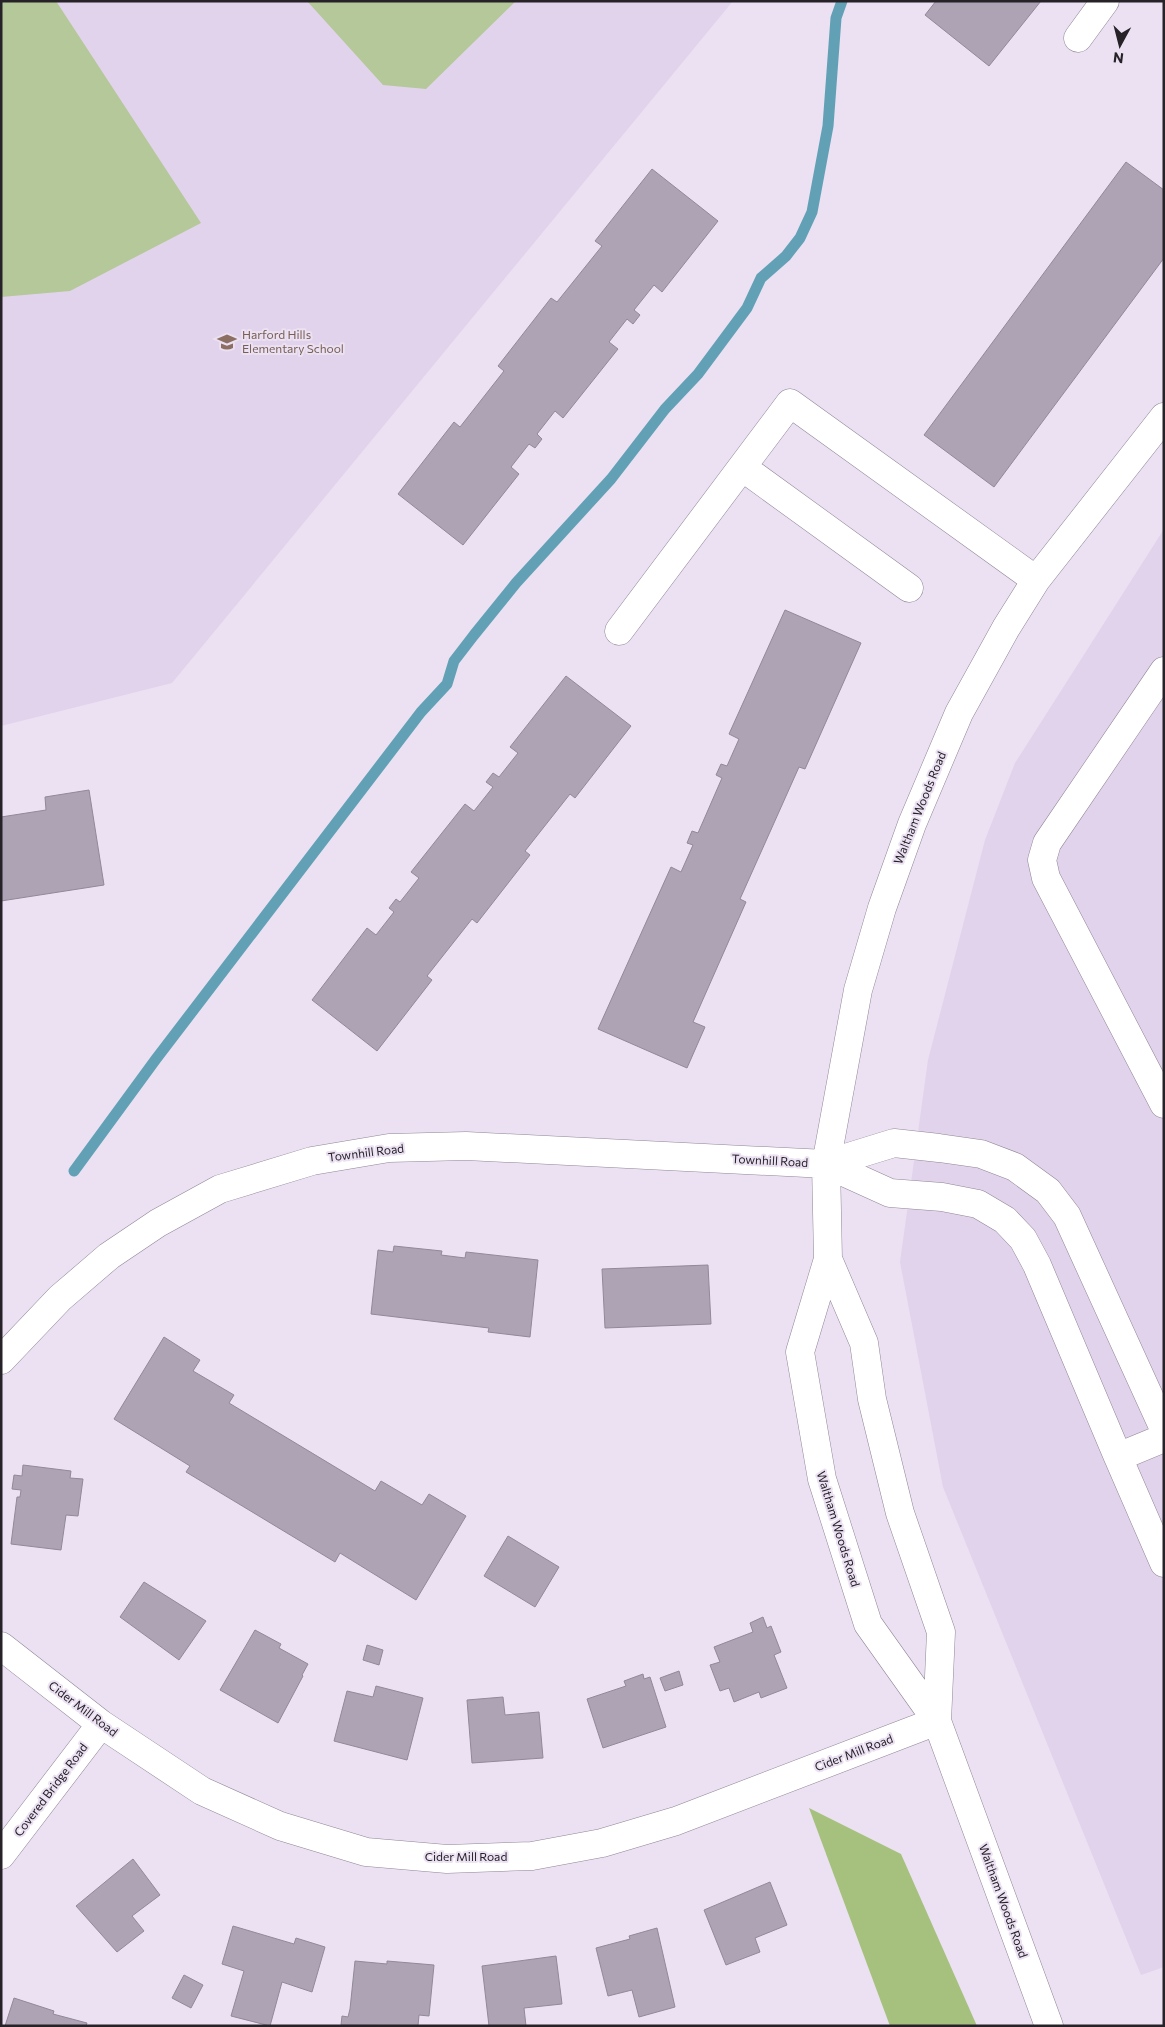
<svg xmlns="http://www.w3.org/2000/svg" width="1165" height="2027" font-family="Commissioner,sans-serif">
<rect width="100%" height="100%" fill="#ebe1f2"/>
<!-- built -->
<path fill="#e1d3eb" d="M1,1h732l-561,682 -171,43z
M1164,529v1438l-23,8 -198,-488 -43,-225 28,-202 57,-220 30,-77z"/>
<!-- green -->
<path fill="#b4c899" d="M1,1h55l145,222 -131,68 -69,6z
M307,1h209l-90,88 -43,-4z"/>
<!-- forest -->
<path fill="#a5c17d" d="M809,1808l92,46 76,172h-87z"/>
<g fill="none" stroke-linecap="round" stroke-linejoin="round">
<!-- stream -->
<path stroke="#62a1b5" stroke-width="11" d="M74,1171l82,-112 265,-347 26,-28 7,-23 20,-26 42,-52 95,-104 54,-70 33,-35 49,-66 14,-30 25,-22 14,-18 12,-26 16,-86 8,-108 6,-17"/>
</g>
<!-- building -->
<path fill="#ada3b4" stroke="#918898" d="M936,1h105l-52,65 -64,-51z
M1126,162l38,28v68l-170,229 -70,-52z
M652,169l66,52 -56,71 -8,-7 -20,25 6,5 -7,9 -6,-5 -18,23 9,7 -55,69 -8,-7 -18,23 5,5 -7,9 -6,-4 -18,23 8,7 -56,71 -65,-51 56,-72 6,5 44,-56 -6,-5 53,-68 6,4 45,-56 -7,-5z
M785,610l76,33 -56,126 -6,-2 -59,132 6,3 -53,120 12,5 -18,41 -89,-39 73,-162 10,5 12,-27 -6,-2 5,-12 6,2 24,-55 -6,-3 5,-11 6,2 12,-27 -10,-5z
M566,676l65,50 -56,72 -5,-4 -45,57 5,4 -53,68 -5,-4 -45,57 5,4 -55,71 -65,-51 55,-72 9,7 18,-23 -5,-4 7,-9 4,3 19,-24 -8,-6 54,-68 9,7 19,-24 -7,-5 7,-9 6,4 19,-24 -8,-6z
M89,790l15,95 -103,16v-84l45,-7 -1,-13z
M394,1246l48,5 -1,4 24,3 1,-6 72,8 -8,77 -42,-5 1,-4 -118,-14 7,-64 15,2z
M708,1265l3,59 -106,4 -3,-59z
M164,1337l36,23 -7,11 41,24 -5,8 146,88 6,-10 41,24 7,-11 37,22 -50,84 -76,-47 -5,9 -149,-90 4,-6 -76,-47z
M23,1465l48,6 -1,7 13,1 -5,37 -12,-1 -5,35 -50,-6 6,-47h3l1,-7 -9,-1 2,-14 8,1z
M508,1536l51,31 -24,40 -51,-31z
M144,1582l62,39 -27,39 -59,-43z
M763,1617l4,11 4,-2 10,26 -7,3 13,33 -26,10 -2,-6 -25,10 -5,-14 -9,3 -10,-26 10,-3 -6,-15 39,-15 -3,-9z
M255,1630l26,14 -2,4 29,16 -6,11 1,1 -25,47 -58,-33z
M367,1645l16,5 -4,15 -16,-5z
M679,1671l4,14 -18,6 -5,-13z
M643,1674l1,5 6,-2 16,50 -63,21 -16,-49 39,-13 -2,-5z
M376,1686l47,12 -16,62 -73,-19 13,-50 26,6z
M503,1697l2,18 34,-3 4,46 -71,5 -5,-63z
M133,1859l27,36 -28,21 12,15 -27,21 -41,-46z
M770,1882l17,43 -32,13 5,14 -34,13 -22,-55z
M233,1926l61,18 2,-6 29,9 -13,45 -30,-10 -12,44 -39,-10 13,-45 -22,-7z
M657,1928l18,79 -36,10 -7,-27 -24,6 -12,-48 34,-9 -1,-3z
M556,1956l6,48 -38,4 2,18h-37l-7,-60z
M355,1961l32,3v-3l47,4 -5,51 -10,-1 -1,11 -77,-1 1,-9 6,1 2,-8z
M184,1975l19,10 -12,23 -19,-10z
M14,1998l40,13 -1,3 34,9 -1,3h-81z"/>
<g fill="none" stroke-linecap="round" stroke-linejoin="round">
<!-- minor casing -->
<g stroke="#908696" stroke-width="29">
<path id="minor" d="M1078,38l27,-37
M742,467l167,121
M619,631l171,-228 246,177
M1164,671l-117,172 -5,17 4,18 118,226
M826,1164l64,29 52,4 36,7 27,16 18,19 14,26 81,192
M828,1259l36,84 8,56 28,114 41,119 -4,89
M1,1360l59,-62 49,-42 49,-33 62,-34 92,-28 77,-13 77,-2 360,18 68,-21 45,5 42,6 34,13 33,24 19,25 97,213
M1164,1438l-46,19 46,106
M1,1646l100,78 101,67 78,35 86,26 81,7 85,-3 70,-13 74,-22 261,-100
M1,1855l100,-131
M1049,2026l-112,-305 -69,-97 -46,-145 -22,-127 28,-93 -2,-95 32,-174 24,-82 30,-84 47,-111 47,-85 30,-48 128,-163"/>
</g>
<!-- minor -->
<use href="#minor" stroke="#fff" stroke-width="28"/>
</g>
<!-- icons -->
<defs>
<g id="school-bare" transform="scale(1.5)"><path d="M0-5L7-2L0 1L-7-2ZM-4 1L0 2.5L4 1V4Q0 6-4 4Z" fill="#8d6e63" stroke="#ebe1f2" stroke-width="2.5" paint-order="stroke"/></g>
</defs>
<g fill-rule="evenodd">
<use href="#school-bare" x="227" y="342"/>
</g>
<g text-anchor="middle" stroke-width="4" stroke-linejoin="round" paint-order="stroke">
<!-- education labels -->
<g font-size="12" fill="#785e54" stroke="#ebe1f2" text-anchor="start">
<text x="242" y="339">Harford Hills<tspan x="242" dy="14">Elementary School</tspan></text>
</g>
<!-- street labels -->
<g font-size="12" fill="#262228" stroke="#ebe1f2">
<text transform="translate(920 808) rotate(-68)" y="4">Waltham Woods Road</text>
<text transform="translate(366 1153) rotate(-7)" y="4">Townhill Road</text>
<text transform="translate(770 1161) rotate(3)" y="4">Townhill Road</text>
<text transform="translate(838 1529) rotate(73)" y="4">Waltham Woods Road</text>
<text transform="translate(83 1709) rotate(37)" y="4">Cider Mill Road</text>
<text transform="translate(854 1753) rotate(-21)" y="4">Cider Mill Road</text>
<text transform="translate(51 1790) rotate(-53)" y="4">Covered Bridge Road</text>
<text x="466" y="1861">Cider Mill Road</text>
<text transform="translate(1003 1901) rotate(70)" y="4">Waltham Woods Road</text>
</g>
</g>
<!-- border -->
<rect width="1165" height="2027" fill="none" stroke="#262228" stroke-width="5"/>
<!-- north arrow -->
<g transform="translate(1120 45) rotate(187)" stroke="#ebe1f2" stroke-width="4" paint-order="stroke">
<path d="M0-4L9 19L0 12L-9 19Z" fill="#262228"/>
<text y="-8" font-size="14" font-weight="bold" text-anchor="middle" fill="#262228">N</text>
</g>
</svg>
